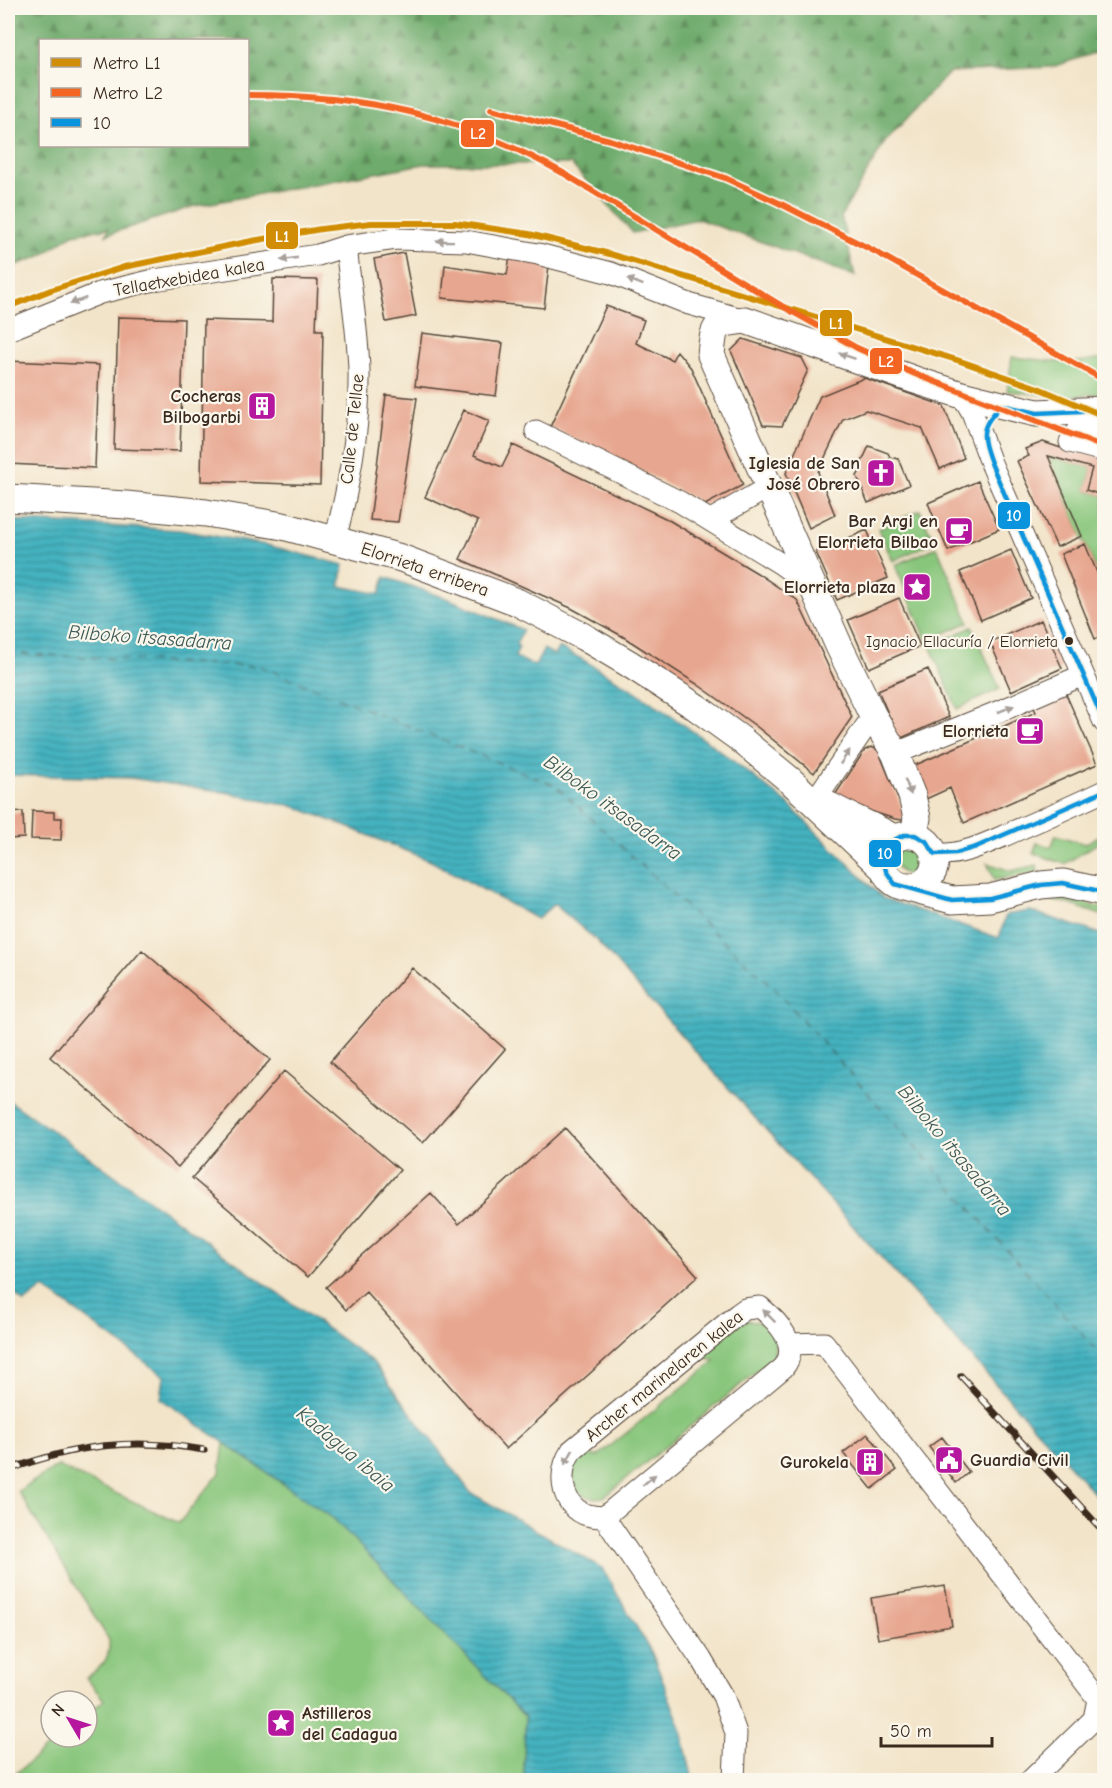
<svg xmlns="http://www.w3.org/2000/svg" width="1112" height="1788" font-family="'Comic Neue',sans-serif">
<defs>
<pattern id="forest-firs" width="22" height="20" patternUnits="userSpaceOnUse" patternTransform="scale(1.5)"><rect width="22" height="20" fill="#6eab6c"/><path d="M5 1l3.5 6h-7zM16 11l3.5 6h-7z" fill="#5c8b58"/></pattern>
<pattern id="water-rules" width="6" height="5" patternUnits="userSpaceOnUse" patternTransform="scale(1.5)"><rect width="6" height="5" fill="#44b2c0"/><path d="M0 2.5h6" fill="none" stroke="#3a919b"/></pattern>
</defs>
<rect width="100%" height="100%" fill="#fbf7ec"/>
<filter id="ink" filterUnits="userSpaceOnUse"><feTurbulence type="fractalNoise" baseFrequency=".0167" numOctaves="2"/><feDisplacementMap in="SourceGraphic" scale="12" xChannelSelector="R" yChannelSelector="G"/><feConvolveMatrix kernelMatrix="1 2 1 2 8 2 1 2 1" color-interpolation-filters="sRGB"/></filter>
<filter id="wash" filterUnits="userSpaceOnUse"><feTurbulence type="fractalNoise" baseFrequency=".008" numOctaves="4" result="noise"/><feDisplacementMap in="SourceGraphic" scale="24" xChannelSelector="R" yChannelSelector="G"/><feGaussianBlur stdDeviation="1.35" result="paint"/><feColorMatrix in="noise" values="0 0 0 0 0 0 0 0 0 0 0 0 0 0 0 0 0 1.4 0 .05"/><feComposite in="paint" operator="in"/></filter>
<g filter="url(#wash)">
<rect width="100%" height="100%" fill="#f2e4c9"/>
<!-- green -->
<path fill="#88c67c" stroke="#62784d" stroke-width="1.5" d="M1012,357l57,6 35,-5v35l-39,4 -58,-6z
M1048,456l44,12 -6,22 18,6v93z
M920,510l14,32 -41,19 -15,-32z
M937,547l32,75 -42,19 -32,-76z
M972,627l28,62 -43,20 -27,-63z
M1104,833v6l-39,25 -32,-11 4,-10 14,4 5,-12 29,9z
M895 860a14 14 0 1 1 28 0a14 14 0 1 1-28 0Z
M987,863l24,8 26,-6 1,7 -43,8z
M1060,898l24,5 20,6v7l-38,-13 -26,-4z
M749,1320c23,2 30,17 24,38l-169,139c-32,6 -39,-19 -26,-43l20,2 118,-96 -19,-4 45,-35z
M224,1443l110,76 191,198 -1,63h-516l51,-43h28v-23l17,-14 -18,-22c16,-12 24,-16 23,-38l-91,-149 40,-25 121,57 41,-50z"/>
<!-- forest -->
<path fill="url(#forest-firs)" stroke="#546a45" stroke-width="1.5" fill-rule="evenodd" d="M8,8h1096v42l-52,17 -102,5 -65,70 -44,74 14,60 -157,-57 -65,14 -62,-69h-147l-229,42 -89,29 3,-7 -36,6 -32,22 -33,12zM40,40h208v106h-208z"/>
<!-- water -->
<path fill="url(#water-rules)" stroke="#406e6f" stroke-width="1.5" d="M8,520l171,10 88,15 77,20 -4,21 40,8 5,-17 64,22 74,31 -7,14 3,3 -4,10 20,9 9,-17 10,6 5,-8 26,14 50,30 79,55 73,57 96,95 116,40 7,-23 24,-4 74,24v569l-356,-394 -152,-170 -42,-36 -17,15 -106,-58 -88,-36 -53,-20 -17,-2 -43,-10 -99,-15 -123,-3z
M8,1100l62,43 303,219 98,131 131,75 50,85 28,72 13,55h-169l1,-63 -191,-198 -173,-120 3,-23 -120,-88 -20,15 -16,-16z"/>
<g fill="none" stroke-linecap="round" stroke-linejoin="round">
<!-- ferry -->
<path stroke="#3e5a57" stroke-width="1.5" stroke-dasharray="8 6" stroke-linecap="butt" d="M8,653l254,14 294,119 220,204 328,369"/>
</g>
<g id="blocks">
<!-- building -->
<path fill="#e7a68f" d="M404,253l12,63 -30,6 -12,-63z
M510,256l39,9 -5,43 -102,-10 3,-33 62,10z
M273,279l45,1 -2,50h7l-3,155 -119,-4 3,-161 68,2z
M606,306l38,14 -8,23 36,17 5,-9 14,17 52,117 -38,20 -48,-26 -107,-52z
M118,317l66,2 -4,132 -66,-2z
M422,333l81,10 -7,53 -81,-10z
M743,339l59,19 6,12 -26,56 -19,-1 -32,-74z
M8,361l91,4 -4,103 -87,-4z
M864,378l80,28 20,52 -24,11 -18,-41 -56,-18 -23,9 -25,53 17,43 -26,13 -23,-55 34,-77z
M386,395l31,3 -19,124 -28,-2z
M464,410l25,11 -15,34 28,12 11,-22 154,74 90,54 40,27 55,117 -38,56 -58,-47 -59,-42 -75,-48 -51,-28 -111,-49 18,-38 -53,-24z
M1043,442l33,11 28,4v39l-18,-6 6,-22 -44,-12 34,80 -25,11 -40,-86 12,-5 -4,-7z
M869,446l19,7 2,4 8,2 11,26 -41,18 -11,-27 4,-6 -1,-4z
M978,481l21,48 -51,22 -20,-48z
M867,530l21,48 -51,22 -21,-48z
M1085,544l19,45v46l-9,4 -34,-85z
M1011,550l20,48 -50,22 -21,-48z
M899,598l21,48 -51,22 -21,-48z
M1041,620l21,48 -51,23 -21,-49z
M928,669l21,48 -50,22 -21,-49z
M1065,692l32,72 -133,59 -14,-35 -24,11 -15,-32 125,-55 -3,-6z
M871,747l7,3 27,65 -2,5 -8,-1 -53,-17 -7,-7 30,-45z
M32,811l22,1v6h8l-1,22 -30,-1z
M23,812l1,26 -16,1v-26z
M142,950l128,110 -92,107 -128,-110z
M412,968l93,81 -82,94 -93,-81z
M284,1071l116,99 -92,107 -116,-99z
M565,1128l133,148 -192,173 -140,-157 -20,18 -20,-23 105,-94 28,31z
M868,1434l29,36 -25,19 -29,-36z
M942,1437l27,35 -13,11 -27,-36z
M945,1586l7,40 -74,13 -7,-41z"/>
</g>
</g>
<g filter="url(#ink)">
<use href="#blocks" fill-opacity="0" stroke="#564638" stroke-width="1.5"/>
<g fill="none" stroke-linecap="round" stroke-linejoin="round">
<!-- minor casing -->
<g stroke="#564638" stroke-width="23">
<path id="minor" d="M8,330l92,-37 54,-13 164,-25 28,-9 50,-7 70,2 72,13 73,19 78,31 56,16
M962,395l10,17 19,51 113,259
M1104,428l-26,3 -8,11 34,9
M536,431l144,71 101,62 33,24
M711,520l58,-33
M335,540c14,-54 25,-113 24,-169 -1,-42 -9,-84 -13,-125
M892,748l12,2 108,-44 71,-31
M816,799l57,-83
M935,854c29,2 54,-12 80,-23 30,-13 60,-26 89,-40
M790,1344l34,-1 274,356 -4,20 -63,61
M604,1517l179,-149c19,-22 -6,-47 -23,-61l-15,2 -7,5 -166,136c-14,20 -13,52 12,64 6,2 13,3 20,3l97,142 22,37 13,37 -2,47"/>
</g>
<!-- major casing -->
<g stroke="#564638" stroke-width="29">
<path id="major" d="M8,498l118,7 80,8 77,13 118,32 116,44 67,35 44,26 68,44 43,31 52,43 93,88
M830,806c21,12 44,20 65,33
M883 861a26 26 0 1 1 52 0a26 26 0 1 1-52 0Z
M914,835l3,-17 -5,-22 -17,-43 -22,-37 -34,-70 -128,-291c3,-32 4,-31 34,-35l170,60 47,15 40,10 35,8 67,-3
M904,887l48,13 38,-2 51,-13 22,-2 41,9"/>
</g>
<!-- minor -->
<use href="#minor" stroke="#fff" stroke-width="21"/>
<!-- major -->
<use href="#major" stroke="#fff" stroke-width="27"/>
<!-- rail casing -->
<g stroke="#3b2a1e" stroke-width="7">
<path id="rail" d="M961,1376l143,156
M8,1470c68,-25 125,-33 196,-20"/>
</g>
<!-- rail -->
<use href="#rail" stroke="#fbf7ec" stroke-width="4.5" stroke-dasharray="14" stroke-linecap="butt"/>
<!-- bus-1 casing -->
<g stroke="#fbf7ec" stroke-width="9">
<path id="bus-1" d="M1104,410l-67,3 -35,-8c-23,22 -21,30 -11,58l113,259
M1104,791l-128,56 -20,6 -21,1 -9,-13 -11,-6h-11l-10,5 -7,8 -4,11 3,12 9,13 57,16 38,-2 51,-13 22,-2 41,9"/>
</g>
<!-- bus-1 -->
<use href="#bus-1" stroke="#0994dd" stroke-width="4.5"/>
<!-- metro-1 casing -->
<g stroke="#fbf7ec" stroke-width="10">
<path id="metro-1" d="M8,307l43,-17 73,-23 128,-26 69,-12 50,-6h84l74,11 81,20 350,107 78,27 66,28"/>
</g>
<!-- metro-2 casing -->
<g stroke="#fbf7ec" stroke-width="10">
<path id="metro-2" d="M248,95c120,0 210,20 315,78l219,133 75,42 58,26 189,73
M491,109l119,31 115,38 54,25 95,48 230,129"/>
</g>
<!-- metro-1 -->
<use href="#metro-1" stroke="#d18d06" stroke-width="6"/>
<!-- metro-2 -->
<use href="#metro-2" stroke="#f26522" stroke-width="6"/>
</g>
<!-- one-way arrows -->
<defs><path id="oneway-solid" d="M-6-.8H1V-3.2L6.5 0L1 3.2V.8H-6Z" transform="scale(1.5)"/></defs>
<g fill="#a79f9a">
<use href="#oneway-solid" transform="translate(445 241) rotate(-179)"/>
<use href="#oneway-solid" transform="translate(289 259) rotate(172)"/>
<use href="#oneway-solid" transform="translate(635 282) rotate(-159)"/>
<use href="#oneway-solid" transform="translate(78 301) rotate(159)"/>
<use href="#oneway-solid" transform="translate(847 356) rotate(-161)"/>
<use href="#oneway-solid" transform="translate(1006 709) rotate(-22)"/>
<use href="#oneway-solid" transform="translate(845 757) rotate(-56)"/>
<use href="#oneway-solid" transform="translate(908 787) rotate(69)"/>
<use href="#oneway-solid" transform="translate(769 1316) rotate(-135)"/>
<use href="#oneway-solid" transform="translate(569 1457) rotate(120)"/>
<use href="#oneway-solid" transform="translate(649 1480) rotate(-40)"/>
</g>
</g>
<!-- icons -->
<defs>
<g id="building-square" transform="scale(1.5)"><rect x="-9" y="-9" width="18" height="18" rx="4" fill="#b5179e" stroke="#fbf7ec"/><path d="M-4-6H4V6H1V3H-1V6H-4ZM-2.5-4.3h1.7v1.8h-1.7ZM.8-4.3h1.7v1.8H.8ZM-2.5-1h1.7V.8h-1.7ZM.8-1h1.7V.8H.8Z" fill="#fff"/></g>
<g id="church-square" transform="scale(1.5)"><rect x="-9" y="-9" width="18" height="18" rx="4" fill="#b5179e" stroke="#fbf7ec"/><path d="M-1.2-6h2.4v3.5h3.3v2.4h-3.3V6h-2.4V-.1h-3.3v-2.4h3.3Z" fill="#fff"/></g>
<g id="cafe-square" transform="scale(1.5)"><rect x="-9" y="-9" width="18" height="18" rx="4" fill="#b5179e" stroke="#fbf7ec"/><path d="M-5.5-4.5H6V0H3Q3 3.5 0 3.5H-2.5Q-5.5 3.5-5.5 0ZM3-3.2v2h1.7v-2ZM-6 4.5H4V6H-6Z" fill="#fff"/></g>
<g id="sight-square" transform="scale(1.5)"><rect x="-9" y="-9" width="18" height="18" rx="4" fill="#b5179e" stroke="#fbf7ec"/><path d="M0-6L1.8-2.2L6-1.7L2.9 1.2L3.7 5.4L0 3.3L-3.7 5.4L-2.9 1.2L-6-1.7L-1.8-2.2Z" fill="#fff"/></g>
<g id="civic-square" transform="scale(1.5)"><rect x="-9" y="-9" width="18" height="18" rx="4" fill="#b5179e" stroke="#fbf7ec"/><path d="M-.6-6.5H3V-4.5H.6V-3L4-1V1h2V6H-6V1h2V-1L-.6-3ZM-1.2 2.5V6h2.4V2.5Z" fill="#fff"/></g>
</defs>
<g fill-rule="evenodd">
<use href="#building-square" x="262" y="406"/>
<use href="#church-square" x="881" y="473"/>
<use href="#cafe-square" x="959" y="531"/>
<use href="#sight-square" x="917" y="587"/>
<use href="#cafe-square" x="1030" y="731"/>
<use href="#civic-square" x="949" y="1460"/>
<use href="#building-square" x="870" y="1462"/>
<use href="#sight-square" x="281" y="1723"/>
</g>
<!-- markers -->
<circle fill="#3b2a1e" stroke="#fbf7ec" stroke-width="2" cx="1069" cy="641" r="5"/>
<g text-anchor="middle" stroke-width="4.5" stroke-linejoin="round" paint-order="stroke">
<!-- bus labels -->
<g font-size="16" fill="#3b2a1e" stroke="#fbf7ec" text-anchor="end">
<text x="1058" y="647">Ignacio Ellacuría / Elorrieta</text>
</g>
<!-- street labels -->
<g font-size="18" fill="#3b2a1e" stroke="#fbf7ec">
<text transform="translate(189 277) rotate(-10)" y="6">Tellaetxebidea kalea</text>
<text transform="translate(352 429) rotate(-84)" y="6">Calle de Tellae</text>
<text transform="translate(425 569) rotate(19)" y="6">Elorrieta erribera</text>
<text transform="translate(664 1376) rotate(-39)" y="6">Archer marinelaren kalea</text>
</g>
<!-- poi labels -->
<g font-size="18" font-weight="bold" fill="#3b2a1e" stroke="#fbf7ec" text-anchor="end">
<text x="241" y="402">Cocheras<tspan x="241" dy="21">Bilbogarbi</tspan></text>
<text x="860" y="469">Iglesia de San<tspan x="860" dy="21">José Obrero</tspan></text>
<text x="938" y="527">Bar Argi en<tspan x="938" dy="21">Elorrieta Bilbao</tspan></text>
<text x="896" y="593">Elorrieta plaza</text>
<text x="1009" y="737">Elorrieta</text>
<text x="970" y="1466" text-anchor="start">Guardia Civil</text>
<text x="849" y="1468">Gurokela</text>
<text x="302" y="1719" text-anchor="start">Astilleros<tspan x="302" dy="21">del Cadagua</tspan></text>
</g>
<!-- water labels -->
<g font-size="20" font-style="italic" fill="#3e5a57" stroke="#fbf7ec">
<text transform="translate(150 637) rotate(4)" y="7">Bilboko itsasadarra</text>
<text transform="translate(613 807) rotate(36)" y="7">Bilboko itsasadarra</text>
<text transform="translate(955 1150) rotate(50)" y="7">Bilboko itsasadarra</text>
<text transform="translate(346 1449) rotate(40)" y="7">Kadagua ibaia</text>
</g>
</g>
<g stroke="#fbf7ec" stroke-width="2">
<rect x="460" y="119" width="35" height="29" rx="6" fill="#f26522"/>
<rect x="265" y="221" width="34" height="29" rx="6" fill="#d18d06"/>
<rect x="819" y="309" width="34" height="28" rx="6" fill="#d18d06"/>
<rect x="869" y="347" width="34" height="28" rx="6" fill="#f26522"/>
<rect x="997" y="501" width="34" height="29" rx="6" fill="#0994dd"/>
<rect x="868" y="839" width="34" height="29" rx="6" fill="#0994dd"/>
</g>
<g font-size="16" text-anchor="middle" font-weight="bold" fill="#fff">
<text x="478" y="139">L2</text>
<text x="282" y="242">L1</text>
<text x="836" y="329">L1</text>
<text x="886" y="367">L2</text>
<text x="1014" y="521">10</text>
<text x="885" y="859">10</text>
</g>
<!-- margin -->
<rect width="1112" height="1788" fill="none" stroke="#fbf7ec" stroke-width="30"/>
<!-- legend -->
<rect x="39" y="39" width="210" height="108" fill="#fbf7ec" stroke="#aea59a" stroke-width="1.5"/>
<rect x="51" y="58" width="30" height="9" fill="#d18d06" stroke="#aea59a" stroke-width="1.5"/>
<text x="93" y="69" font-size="18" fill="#3b2a1e">Metro L1</text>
<rect x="51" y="88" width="30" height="9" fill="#f26522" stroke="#aea59a" stroke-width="1.5"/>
<text x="93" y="99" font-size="18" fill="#3b2a1e">Metro L2</text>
<rect x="51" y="118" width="30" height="9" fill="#0994dd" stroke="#aea59a" stroke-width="1.5"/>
<text x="93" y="129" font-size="18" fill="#3b2a1e">10</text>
<!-- north arrow -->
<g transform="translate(69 1719) rotate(309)"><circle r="28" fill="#fbf7ec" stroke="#aea59a" stroke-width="1.5"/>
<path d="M0-4.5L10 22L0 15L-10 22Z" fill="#b5179e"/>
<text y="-9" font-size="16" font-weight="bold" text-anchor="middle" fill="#3b2a1e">N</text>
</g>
<!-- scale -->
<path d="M881 1737v9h111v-9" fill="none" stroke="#3b2a1e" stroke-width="3"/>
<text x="890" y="1737" font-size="18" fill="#3b2a1e" stroke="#fbf7ec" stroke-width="4.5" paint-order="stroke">50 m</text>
</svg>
